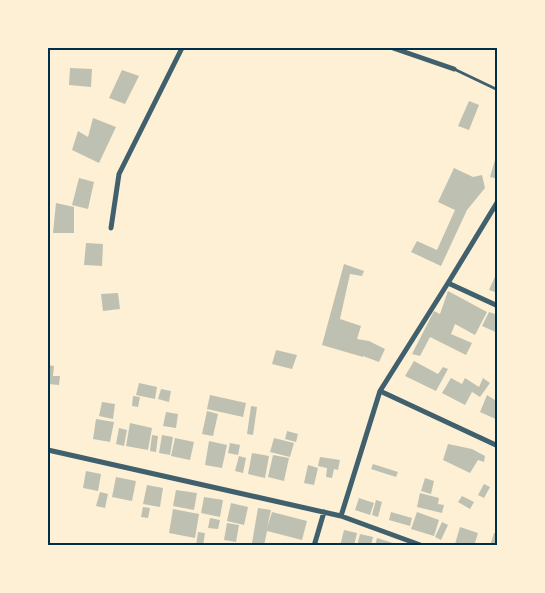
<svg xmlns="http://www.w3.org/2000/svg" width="545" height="593" font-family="Raleway,sans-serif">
<rect width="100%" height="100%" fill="#fdf0d5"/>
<!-- building -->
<path fill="#bec0b2" d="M70,68l22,1 -1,18 -22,-2z
M122,70l17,6 -14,28 -16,-6z
M469,101l10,4 -10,25 -11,-4z
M93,118l23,9 -17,36 -27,-13 6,-19 10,6z
M497,153h1v26l-8,-2z
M454,168l19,9 9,-2 3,13 -18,22 -26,56 -30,-14 6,-11 20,9 18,-40 -17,-8z
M79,178l15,4 -6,27 -16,-4z
M56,203l18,4v26h-21z
M86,243l17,1 -1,22 -18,-1z
M344,264l20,7 -2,5 -12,-2 -10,45 21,7 -4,13 12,2 16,8 -6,13 -16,-6v1l-41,-12z
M498,270v23l-9,-3z
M448,291l39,21 -12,23 -20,-11 -4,10 21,9 -6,12 -36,-18 -10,19 -8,-2 22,-43 6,3z
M118,293l2,16 -17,2 -2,-17z
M489,312l9,3v18l-16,-7z
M276,350l21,5 -5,14 -20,-5z
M414,361l24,13 5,-7 5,2 -12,22 -31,-15z
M48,365l6,1 -1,10h7l-1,9 -11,-1z
M451,378l11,6 3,-6 14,9 4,-9 7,5 -10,14 -8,-5 -7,13 -23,-12z
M139,383l18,4 -2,12 -19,-4z
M161,389l10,2 -2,11 -11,-3z
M210,395l36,8 -3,14 -36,-8z
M487,395l11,7v18l-18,-8z
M133,396l7,1 -2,10 -6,-1z
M102,402l13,2 -2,15 -14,-3z
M251,406l6,1 -4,28 -6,-1z
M207,411l11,3 -5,22 -11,-2z
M166,412l12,2 -2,14 -13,-2z
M96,419l18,3 -4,20 -17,-3z
M130,423l22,5 -4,22 -22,-4z
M119,428l8,2 -3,16 -8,-2z
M287,431l11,3 -2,8 -11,-3z
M152,435l6,1 -2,16 -6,-1z
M162,435l11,2 -3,18 -11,-2z
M175,438l19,4 -4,18 -19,-4z
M274,438l20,5 -4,14 -20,-5z
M209,441l18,4 -5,23 -17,-3z
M230,443l10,2 -2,10 -10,-2z
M448,444l24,5 13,7 -1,6 -6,-2 -8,13 -27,-13z
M252,453l17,3 -4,22 -17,-4z
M273,455l16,3 -5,23 -16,-4z
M239,456l7,2 -3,15 -8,-2z
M320,457l20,3 -2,10 -4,-1 -2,9 -6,-1 1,-9 -9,-2z
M373,464l25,8 -2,5 -25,-8z
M308,465l10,3 -4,17 -10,-2z
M86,471l15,3 -3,17 -15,-3z
M116,477l20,4 -4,20 -20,-4z
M425,478l9,3 -3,13 -10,-3z
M484,484l6,3 -6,11 -6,-3z
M147,485l16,3 -3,19 -17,-3z
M176,490l21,3 -3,17 -21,-4z
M100,492l8,2 -3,14 -9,-2z
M420,493l19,5 -1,6 6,1 -2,8 -25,-6z
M462,496l12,6 -4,7 -12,-7z
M204,497l19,3 -3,17 -19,-4z
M359,498l15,5 -4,12 -15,-5z
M376,500l6,2 -4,15 -6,-2z
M231,503l17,4 -4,18 -17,-4z
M143,507l7,1 -2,10 -7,-1z
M258,508l13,2 -4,18 5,-16 35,9 -5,19 -35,-9 -3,15 -12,-3z
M173,509l26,5 -4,24 -26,-5z
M391,512l21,6 -2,8 -21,-6z
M417,512l22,8 -5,16 -23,-7z
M210,518l10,2 -2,9 -10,-1z
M442,522l6,3 -7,15 -6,-3z
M227,523l12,2 -3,17 -12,-2z
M460,527l18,6 -4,13 -19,-2z
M344,530l13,3 -3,13h-14z
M198,532l7,1 -2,13h-7z
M494,533l4,1v12h-8z
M360,534l13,3 -2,9h-14z
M377,538l19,6 -1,2h-20z"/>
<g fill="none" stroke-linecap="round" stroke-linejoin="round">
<!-- service -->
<path stroke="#3f606c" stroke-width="3" d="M454,69l44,21"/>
<!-- minor -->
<path stroke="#3f606c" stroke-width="5" d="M393,48l61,21
M111,228l8,-54 63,-126
M448,283l50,23
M380,391l118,55
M48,450l293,66 82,30
M341,516l39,-125 68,-108 50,-82
M314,546l10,-34"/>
</g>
<!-- border -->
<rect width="545" height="593" fill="none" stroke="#fdf0d5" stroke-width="98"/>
<rect x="49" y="49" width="447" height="495" fill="none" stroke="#003049" stroke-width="2"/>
</svg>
